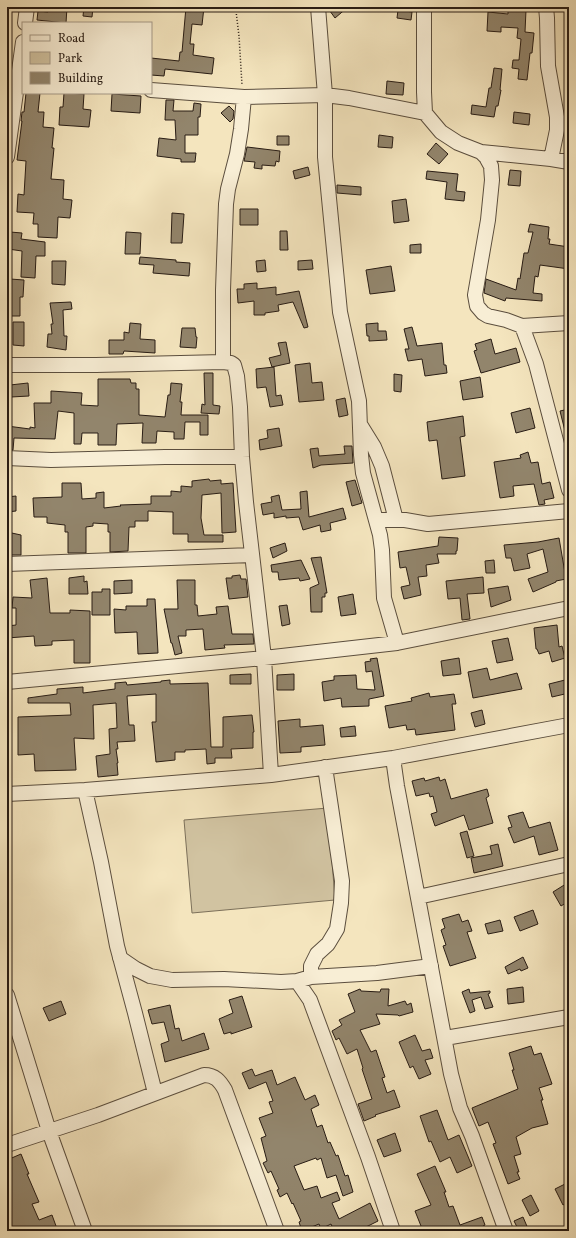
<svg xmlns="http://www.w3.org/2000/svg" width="576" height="1238" font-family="Vollkorn,serif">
<rect width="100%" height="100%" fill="#f4e5be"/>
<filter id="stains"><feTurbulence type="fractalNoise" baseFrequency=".005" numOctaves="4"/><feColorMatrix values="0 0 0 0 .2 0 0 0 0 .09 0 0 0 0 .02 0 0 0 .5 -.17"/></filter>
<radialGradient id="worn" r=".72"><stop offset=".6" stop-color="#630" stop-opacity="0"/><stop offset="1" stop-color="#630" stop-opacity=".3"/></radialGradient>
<!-- green -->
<path fill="#d1c3a1" stroke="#7c705a" d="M328,808l7,92 -143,13 -8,-93z"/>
<!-- building -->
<path fill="#92856c" stroke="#281c14" d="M48,7h19l-1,16 -29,-3 1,-9 10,1z
M84,7h9l-1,10 -9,-1z
M186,7h18l-2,18 -10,-1 -2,20h4l-1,11 21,3 -2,16 -47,-5 -1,7 -13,-1v-17l28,3 1,-9h2z
M327,7h21l-13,11z
M508,9l18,1 -1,22 9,1 -2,20h-2l-3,27 -9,-1 1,-10 -7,-1 1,-8h6l2,-21 -4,-1 1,-10 -17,-1v5l-14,-1 1,-19 20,2z
M398,10l14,2 -1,8 -14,-2z
M494,68l8,1 -2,21h1l-3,16h-2l-2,11 -23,-3 1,-9 14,2 3,-19h2z
M387,81l17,2 -1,12 -17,-1z
M26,93h14l-2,19h6l-1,15 11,1 -2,20h2l-3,31 13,1 -1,19 9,1 -2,18 -12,-1 -1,21 -19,-1v-13h-5l1,-11 -17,-1 1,-18 6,1 2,-34 -9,-1 5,-39h-1l1,-9h2z
M64,93l20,1 -1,15 8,1 -2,17 -30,-2 1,-18h3z
M112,94l29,2 -1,17 -29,-2z
M166,100h8l-1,11h20l1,-8 7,1 -1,13h-2v18h-13v18h11l-1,9h-14v-3l-24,-3 2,-18 17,2 -1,-20h-10z
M229,106l5,5 -1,8 -3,3 -9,-9z
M514,112l16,2 -1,11 -16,-2z
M379,135l14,2 -1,11 -14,-1z
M277,136h12v9h-12z
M436,143l12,11 -9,10 -12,-10z
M247,147l33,4 -1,11 -3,-1 -1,5 -13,-1v4l-8,-1 1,-6 -11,-1z
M308,167l2,8 -15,4 -2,-8z
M510,170l11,1 -1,15 -12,-1z
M427,171l31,3 -2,17 9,1 -1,9 -19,-2 2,-17 -21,-3z
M337,185l24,2v8l-24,-2z
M406,199l3,22 -15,2 -2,-22z
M240,209h18v16h-18z
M172,213l12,1 -2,29h-11z
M530,224l19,3 -1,12h2l-1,5 20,3v22l-29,-4 -2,12 -3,-1 -2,17 9,1v7l-36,-3 -1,3 -21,-8 2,-14 30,11 2,-12 2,1 4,-26h4l5,-21h-5z
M280,231h7l1,19h-8z
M10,232l12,1 -1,6 24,3v14h-9l-1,22 -14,-1 1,-26 -14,-2z
M126,232l15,1 -1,21h-15z
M421,244v9h-11v-8z
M140,257l36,3v2l14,1 -1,13 -36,-3 1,-8 -15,-1z
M265,260l1,11 -9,1 -1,-11z
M312,260l1,9 -15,1v-9z
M52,261h14l-1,24 -13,-1z
M391,266l4,25 -25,3 -4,-24z
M10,279l14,1 -1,17h-3v19h-13v-36h3z
M257,283v6l19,-2v8l23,-4 9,36 -4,1 -11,-26 -15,3 1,6 -14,2v2h-11v-14l-16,2 -1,-14h7v-5z
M71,302l1,7 -9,1 1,26h3l-1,14 -19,-3 1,-13h4l-1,-10h2l-3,-21z
M13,322h11v24l-11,-1z
M130,323l11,1 -1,15 15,1v13l-31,-2 -1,3h-14v-14h15v-8l5,1z
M378,323v8h8l1,9 -18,1v-5h-2l-1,-12z
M412,327l5,19 25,-3 2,22h2l1,8 -22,3 -3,-17 -14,2 -3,-12h4l-5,-20z
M182,328h13l1,9h1l-1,11 -16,-1z
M491,339l4,15 21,-6 4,14 -39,11 -7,-22 3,-1 -2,-6z
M286,342l4,21 -18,4 -3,-9 12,-3 -3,-12z
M310,363l2,20 10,-1 2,18 -25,2 -4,-37z
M274,367l2,29 5,-1 2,10 -13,2 -4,-20 -9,1 -1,-19z
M204,373h9v32l7,1 -1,8 -18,-1 1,-9 3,1z
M394,374l8,1 -1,17 -7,-1z
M480,377l3,20 -20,3 -3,-19z
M98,379h32l1,4h5v6h3v26l26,2 3,-22h2l1,-12 11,1 -2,18h2l-1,13h27v20h-8v-13h-15l-1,17h-10v-7l-17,-1 -1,12h-14l1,-20 -26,1 -1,21h-18v-12h-16l-1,11h-7v-31l-16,-2 -3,28 -41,-1 -1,12h-6v-24l23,3v-2l5,1 -1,-25h17v-12l31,2 -1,12 17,1z
M28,383l1,13 -18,1 -1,-12z
M345,398l3,17 -9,2 -3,-17z
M530,408l5,20 -19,5 -5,-20z
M569,409v25l-3,1 -6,-24z
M463,416l2,20 -5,1 5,39 -23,3 -5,-39 -8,1 -2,-19z
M279,428l3,18 -22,4 -1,-10 9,-2 -1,-8z
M344,446h8l1,17 -32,2 -8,3 -3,-19 8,-1 1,8 26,-2z
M528,452l3,11 7,-1 4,22 8,-2 4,16 -10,2 1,4 -6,1 -5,-21 -21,2 1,10 -14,2 -6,-36 27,-4 -1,-3z
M209,479l1,2 11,-1v4l12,-1 3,49 -14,1 -1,-40 -19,2 -1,23 3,17h19v7h-35v-8h-15v-22l-25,-1v10h-13v6h-6l-1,24 -18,1v-20h-2v-8l-15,-1v3l-7,1v26h-18v-21h-3v-7l-18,-2v-6h-13l-1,-19 29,-1v-14h19l1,16 14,-1v-5l8,-1v16l17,-2 -1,-1 31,-1v-8h20v-5l10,1v-6l11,1v-6z
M355,480l7,23 -10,3 -6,-24z
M307,491l2,26 34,-9 3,11 -16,4 1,7 -10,2 -1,-7 -17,5 -4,-13 -13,1v-2l-12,2v-5l-11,2 -2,-11 11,-2 -1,-5 8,-2 3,15 19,-1 -1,-17z
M16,496v15l-9,1v-15z
M7,532l14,3v20h-11l1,-12 -4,1z
M439,537l19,1 -1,13h-1v3h-19l2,9 -13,2 1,11 -9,1 3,18 -17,4 -3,-12 9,-2 -4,-18 -6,1 -2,-16 40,-6z
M559,538l7,41 -10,2v1l-23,10 -5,-13 20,-7 -5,-23 -16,5 3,14 -16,3 -3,-13h-5l-2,-13 34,-3z
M285,543l2,8 -14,7 -3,-10z
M321,557l6,36h-2v4h-3v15h-11l-1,-24 9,-4 -8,-26z
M301,560l9,19 -10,2 -1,-3 -20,2 -1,-8h-6l-1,-7z
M494,560l1,13h-9l-1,-12z
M240,575l1,4h5l2,18 -19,2 -3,-21h6v-2z
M84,576v6l3,-1 1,13h-19v-16z
M483,577l1,16 -17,1 3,25 -8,1 -2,-22 -12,1 -2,-18z
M47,578l3,35h20v-3l20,1v52h-16v-23l-22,1v4l-17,1 -1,-10 -27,2v-12l9,-1v-17h-4l1,-11 19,1 -2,-18z
M132,580v13l-18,1v-13z
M177,580h18v25h2l1,11 19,-2 -1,-7 12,-1 4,28h21l1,10 -30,1 1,3 -20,2 -2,-21 -17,1v6h-8l4,17 -7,2 -3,-12h-1l-7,-34h14z
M508,586l3,14 -20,7 -3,-18z
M102,589h8v26h-18v-23h10z
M353,594l3,20 -15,2 -3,-19z
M147,599h8l3,54 -20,1 -1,-22 -22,1 -1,-24 12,1v-4h21z
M287,605l3,19 -8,2 -3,-20z
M557,625l2,22 3,-1 3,12 -13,4 -3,-11 -10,3 -2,-5h-1l-2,-21z
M508,638l5,22 -16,3 -5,-22z
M377,658l7,38 -15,3v7l-27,1 -1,-9 -17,3 -2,-19 12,-2v-4l22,-1 1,14 18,1 -3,-19 -6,1 -1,-10 6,-1 -1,-2z
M459,658l2,16 -18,2 -2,-15z
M487,668l3,12 27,-7 5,16 -49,9 -5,-26z
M251,674v10h-21v-9z
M294,674v16h-17v-15z
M569,679v14l-17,4 -3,-13z
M170,680v4l38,-1 3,64h12v-30l29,-2 2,17h-1v16l-22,1 1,9h-17v5l-8,1 -1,-15 -21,1v2h-10v8l-19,2 -4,-40h4v-28l-29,2 2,29h5l1,16 -18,1 1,7h-2l2,14h-1l1,12 -20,2 -2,-21 14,-2 -1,-25 8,-1 -1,-25 -23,2 1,34 -20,-1 2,32 -41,1 -1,-17 -16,1v-38l53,-2 -1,-12h-42v-5l29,-4v-5l26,-2v6l32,-4v-6l11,-1 1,3 34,-3v-1z
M429,693l1,4 24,-3 2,10h-4l3,26 -39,5 -1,-6 -8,1 -1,-5 -17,3 -4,-22 27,-5 -1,-3z
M482,710l3,14 -10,3 -4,-14z
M300,719v8l23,-2 2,20 -24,2v5l-21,1 -2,-32z
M355,726l1,10 -15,1 -1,-9z
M439,777l1,4 5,-2 6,20 36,-10 2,7 -3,2 7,25 -24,7 -5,-15 -29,11 -4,-12 6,-2 -4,-16 -3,1 -1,-4 -13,3 -4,-15 12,-3 1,3z
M523,812l6,16 21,-6 8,28 -19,5 -5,-19 -20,7 -6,-15 4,-1 -4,-11z
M467,831l7,25 -7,2 -7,-25z
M498,844l5,22 -29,7 -3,-15 21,-4 -2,-8z
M569,882v19l-8,5 -8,-14z
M533,910l5,14 -18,7 -6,-14z
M459,914l3,8 6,-2 4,11 -5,1 9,26 -26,8 -7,-20 3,-1 -5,-15 4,-2 -3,-9z
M500,920l3,11 -15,3 -3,-10z
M523,957l5,11 -7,3 -1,-2 -12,5 -3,-7z
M523,987l1,15 -16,2 -1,-15z
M360,989l1,2 19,1 1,-3h8l-1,17 17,-5 2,4 4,-2 2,9 -14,4 -1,-1 -22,-1 4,10 -20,6 11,22 5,-2 9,27 -3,1 5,15 7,-3 6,17 -25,8 1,1 -12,5 -6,-17 14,-5 -10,-30 1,-1 -6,-19 -10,5 -8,-16 -3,2 -4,-9 10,-6 -3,-5 16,-8 -7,-18z
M469,989l1,4 20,-2v2l-2,1 5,13 -8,2 -4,-12 -9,3 3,11 -5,2 -8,-21z
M242,996l10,31 -21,7v-2l-7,2 -5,-15 14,-6 -4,-13z
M61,1001l5,13 -17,7 -6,-13z
M170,1005l5,24 4,-1 3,13 22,-8 5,16 -44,13 -4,-18 8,-3 -5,-19 -12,2 -4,-14z
M415,1035l7,16 8,-2 3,9 -8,2 6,14 -12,5 -6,-13 -3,2 -11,-26z
M531,1046l3,9 7,-2 11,31 -13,4 4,12h-2l7,24 -16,4 -16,9 5,17 -7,2 5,16h-2l3,7 -12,5 -15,-40 3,-1 -8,-21 -9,4 -7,-18 46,-19 -6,-19h2l-5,-17z
M252,1069l3,7 17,-6 5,15 18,-8 10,23 10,-5 4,10 -8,4 6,18 5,-2 6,18 2,-1 6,14 2,-1 7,21 3,-1 5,17 -10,4 -7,-21 -9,3 -6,-20 -4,2 -1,-2 -22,8 10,24 13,-4 4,12 16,-6 3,8 -8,3 7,16 31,-16 8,18 -20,10h-24l-3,-7 -10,5 -2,-5 -17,7 -3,-9 2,-1 -8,-18 -1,1 -5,-11 -7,4 -3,-7 2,-1 -8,-18 -3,2 -5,-10 4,-2 -6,-23 5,-2 -7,-18 14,-5 -4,-11 4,-1 -7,-19 -17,7 -7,-16z
M437,1110l11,30 11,-5 13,31 -15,7 -7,-16 -10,5 -9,-21 -2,1 -9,-26z
M395,1133l6,18 -17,6 -7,-17z
M21,1154l8,20h-2l12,28 -7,2 7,16 13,-5 4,11 -1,1 1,4h-49v-71z
M435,1166l11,26h-2l5,15 4,-1 7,19 22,-8 3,8 -2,1 2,5h-62l-8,-20 16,-6 -14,-31z
M565,1184l4,7v11l-6,3 -8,-16z
M531,1195l8,16 -9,5 -8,-16z
M523,1217l6,14h-10l-5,-10z"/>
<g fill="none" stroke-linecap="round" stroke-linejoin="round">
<!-- minor casing -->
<g stroke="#5b4e3e" stroke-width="16">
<path id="minor" d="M318,7l7,88v62l15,155 19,89 2,54 2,18 17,62 2,15 2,48 13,45
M424,7v85l1,21 16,19 17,11 23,9 5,5 5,9 1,14 -4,40 -13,75 2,11 6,7 5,3 18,4 16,6 14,38 33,126
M546,7l1,11 1,48 9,51v13l-6,29
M25,23l2,-16
M151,90l93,7 81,-2 24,3 76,15
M481,152l70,7 18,3
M7,157l16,-115
M522,326l47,-3
M223,362v-72l3,-86 2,-15 9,-35 4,-25 3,-32
M7,365h89l127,-3 8,1 3,2 3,11 3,31 2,50 4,45 18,156 7,117
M361,426l13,21 8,19 14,54
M7,458l44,2 114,-3h77
M376,520h29l23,4 141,-13
M7,564l245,-9
M7,682l257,-24 133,-15 172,-35
M393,758l4,28 54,288 9,34 12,28 34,95
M85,790l16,72 16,84 18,67 20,80
M7,794l78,-4 186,-15 122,-17 176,-33
M418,897l151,-33
M120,958l16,11 14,7 22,4 52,-1 57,3 16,-1 14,-4 66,-4 54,-7
M311,977v-11l6,-12 11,-10 9,-15 4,-26 1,-22 -17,-114
M297,981l13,19 58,157 25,74
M7,995l42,136 36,100
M445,1038l124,-21
M7,1145l91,-30 106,-40c11,0 16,6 21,15l52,141"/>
</g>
<!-- path -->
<path stroke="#281c14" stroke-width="1.5" stroke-dasharray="1 2" stroke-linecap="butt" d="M236,11l3,25 3,49"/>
<!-- minor -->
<use href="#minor" stroke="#f8eed5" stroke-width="14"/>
</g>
<!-- margin -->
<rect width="576" height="1238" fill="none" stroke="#f4e5be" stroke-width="24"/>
<rect x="8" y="8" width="560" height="1222" fill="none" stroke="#281c14" stroke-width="2"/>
<rect x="12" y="12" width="552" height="1214" fill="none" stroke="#281c14"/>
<!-- legend -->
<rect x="22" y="22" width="130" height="72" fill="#f8eed5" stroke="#a59a88"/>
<rect x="30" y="35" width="20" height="6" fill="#f8eed5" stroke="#a59a88"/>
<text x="58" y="42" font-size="12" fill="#281c14">Road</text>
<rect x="30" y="52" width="20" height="12" fill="#d1c3a1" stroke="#a59a88"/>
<text x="58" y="62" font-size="12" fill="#281c14">Park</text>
<rect x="30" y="72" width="20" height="12" fill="#92856c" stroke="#a59a88"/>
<text x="58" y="82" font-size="12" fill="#281c14">Building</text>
<rect width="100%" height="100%" filter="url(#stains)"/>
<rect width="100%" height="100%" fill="url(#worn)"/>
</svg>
